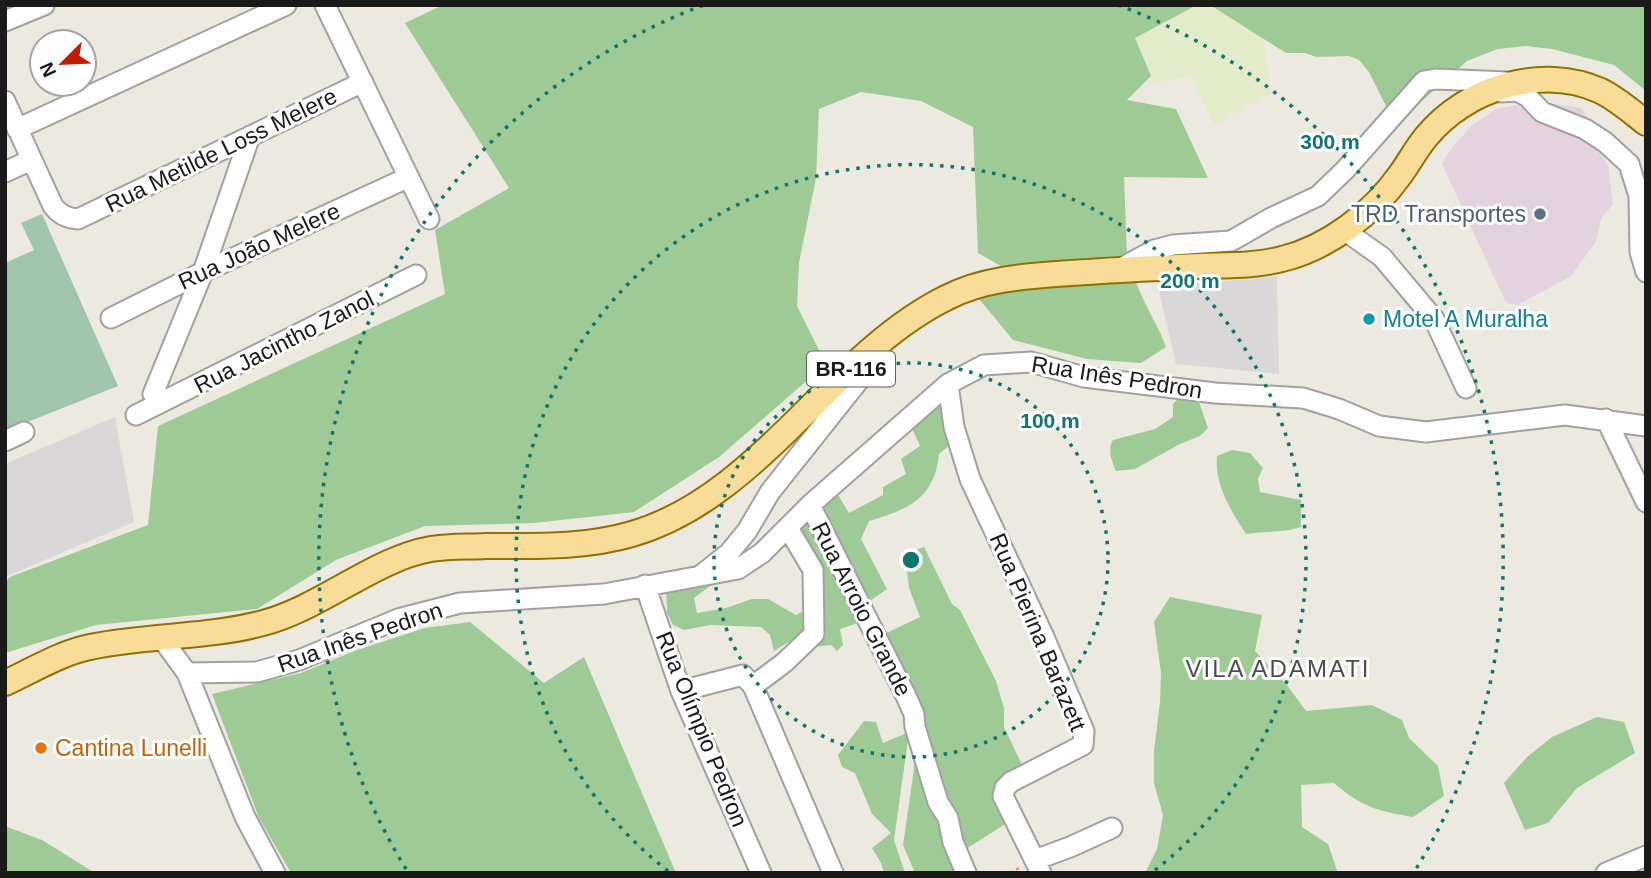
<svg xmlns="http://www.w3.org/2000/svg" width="1651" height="878" font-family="Arial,sans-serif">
<rect width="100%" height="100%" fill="#eceae0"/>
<!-- residential -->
<path fill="#d9d7d7" d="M1277,276l2,98 -103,-10 -18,-77z
M115,417l19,105 -129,55v-113z"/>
<!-- industrial -->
<path fill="#e5d2df" d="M1526,103h21l34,5 7,10 -7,15 12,10 15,22 5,39 -12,15 -5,23 -26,35 -53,28 -11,-2 -64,-139 6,-11 24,-28 24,-16z"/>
<!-- farmland -->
<path fill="#e4ebcb" d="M1197,5h13l54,34 8,54 -59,32 -21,-49 -38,7 -20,-45z"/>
<!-- forest -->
<path fill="#9ecb95" d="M443,5h754l-62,33 16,38 -24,24 49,9 32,69 -84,-1 3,79 -126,10 -23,-13 -5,-126 -52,-26 -60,-9 -42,17 -3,69 -17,85 -2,43 29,58 -107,93 -85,55 -100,11 -109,3 -89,34 -79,49 -161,16 -91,28v-71l5,-5 138,-52 10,-99 287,-132 -10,-64 74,-42 -104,-165z
M1210,5h436v86l-32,-26 -62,-16 -26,-3 -28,3 -31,12 -61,54 -18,-5 -19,-38 -10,-12 -10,-4 -33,1 -11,-4h-19z
M1134,276c8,26 23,46 32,71l-25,16 -54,-4 -74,-19 -39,-47z
M1184,391l14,8 10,29 -8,8 -20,8 -45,25 -19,2c-4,-9 -9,-22 -3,-31l42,-11 18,-12v-13z
M941,398l10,46 -12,10c-4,44 -31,56 -70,67l-8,18 26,50 -23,16 -37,-84 -5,-21 13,-10 14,23 34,-18v-8l23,-13 -5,-15 19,-13 -10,-22z
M1232,450l18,3 13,15 -5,11 2,13 41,8v27c-17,6 -37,4 -55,7 -15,-23 -32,-50 -29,-78z
M807,512l54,110 -21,7 3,16 -6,6 -6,-6 -19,2 -2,-11 -18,4 -18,11 -4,-16 -9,-8 -51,-2 -26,5 -11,-5 -6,-12 -1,-29 35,-2 12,2 -19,14 3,15 29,-5 26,-9h16l28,16 21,-11 -22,-63z
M924,547l28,57 8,6 36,71 8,27v19l20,42 -26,15 12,37 -44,28 13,24h-64l-12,-28 19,-132 -42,-77 40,-19 -11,-29 -4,-34z
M1170,597l92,18 -7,36 32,34 19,26 66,-6 30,15 7,18 29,28 6,30 -31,21c-35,-6 -52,-10 -79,-34l-33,2 1,42 26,17 10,29h-193l12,-24 6,-34 -9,-32v-32l6,-49 1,-29 -7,-51z
M470,622l74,61 40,-26 92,216h-385l-32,-55 -47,-124 89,-21 56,-23 68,-22z
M1597,717l27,5 11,31 -58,35 -29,35 -23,7 -21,-47 23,-26 25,-20z
M864,721l12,1 7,21 26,-11 -15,108 11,33h-21l-3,-10 -9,-15 19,-15 -19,-19 -17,-41 -13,-6 -4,-12z
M5,826l37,14 53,33h-90z"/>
<!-- cemetery -->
<path fill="#a1c5ab" d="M42,214l76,172 -113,45v-168l29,-13 -13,-27z"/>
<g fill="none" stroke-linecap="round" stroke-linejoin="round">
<!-- minor casing -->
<g stroke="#a1a1a1" stroke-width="23">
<path id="minor" d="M325,5l104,214
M5,21l39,-16
M1500,92l17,-1 11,6 14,15 43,17 20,13 24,22 10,32 1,56 6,20
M5,101l48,105c7,9 14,12 25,13l285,-137
M17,129l269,-124
M250,136l-47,136 -50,122 6,7h5l252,-126
M5,172l26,-12
M1344,230l38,27 52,62 32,69
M1121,268l33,-18 19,-5 58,-4 40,-23 47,-22 27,-26 79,-89 12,-2 71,3
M111,318l92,-46 206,-95
M948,384l6,43 16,52 74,158 40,94 -1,14 -72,37 -6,6 -2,8 38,77
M136,415l28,-14
M1606,419l40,83
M5,441l19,-9
M810,505l96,191 8,18 1,13 23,75 10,16 5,24 13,31
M700,576l29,-23 18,-22 23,-39 97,-122 12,-22
M645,585l36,106 80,182
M160,636l27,37 58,144 30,56
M187,673l70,-1 42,-12 99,-41 62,-16 144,-9 134,-25 24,-16 48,-48 138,-121 36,-19 47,-3 53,15 131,16 88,5 36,11 40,17 47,6 139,-17 81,11
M753,686l32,-24 29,-28 -1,-64 -25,-42
M681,691l62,-16 10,11 80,187
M1035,860l35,-13 42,-19
M1606,873l40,-17"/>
</g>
<!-- major casing -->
<g stroke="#8e7303" stroke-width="28">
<path id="major" d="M5,683c26,-12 58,-31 85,-36 57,-12 117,-9 173,-24 56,-14 113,-65 168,-74 18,-3 37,-2 55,-3 49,0 98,2 146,-12 128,-37 199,-179 314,-236 38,-20 83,-22 125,-25 43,-3 86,-5 129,-7 27,-1 56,0 82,-7 46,-11 91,-46 118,-84 9,-12 16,-26 26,-38 40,-49 116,-73 175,-46 16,8 31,21 45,32"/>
</g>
<!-- path -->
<path stroke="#f68966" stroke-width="2.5" stroke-dasharray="3.5 3.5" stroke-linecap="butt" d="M1010,873l9,-5"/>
<!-- minor -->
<use href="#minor" stroke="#fff" stroke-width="19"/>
<!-- major -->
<use href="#major" stroke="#f9dc97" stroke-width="24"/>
</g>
<!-- distance rings -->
<g fill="none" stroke="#0f766e" stroke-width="3.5" stroke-dasharray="3.5 7">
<circle cx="911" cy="560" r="197"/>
<path d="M668 871A395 395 0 1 1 1154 871"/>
<path d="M406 869A592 592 0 0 1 704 5M1118 5A592 592 0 0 1 1416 869"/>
</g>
<!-- markers -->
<circle fill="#5c6f8a" stroke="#fff" stroke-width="2.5" cx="1540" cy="214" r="7"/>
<circle fill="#0f9aa8" stroke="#fff" stroke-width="2.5" cx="1369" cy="319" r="7"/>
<circle fill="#e8710a" stroke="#fff" stroke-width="2.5" cx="41" cy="748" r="7"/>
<g text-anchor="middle" stroke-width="6" stroke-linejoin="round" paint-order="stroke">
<!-- shield labels -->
<rect fill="#fff" stroke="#5f5f5f" stroke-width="2" x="807" y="351.5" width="88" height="35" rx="5"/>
<g font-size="21" font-weight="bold" fill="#1a1a1a">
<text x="851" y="376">BR-116</text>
</g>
<!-- street labels -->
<g font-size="23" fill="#1a1a1a" stroke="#fff">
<text transform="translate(221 150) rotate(-26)" y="8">Rua Metilde Loss Melere</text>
<text transform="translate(259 246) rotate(-25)" y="8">Rua João Melere</text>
<text transform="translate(284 342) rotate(-27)" y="8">Rua Jacintho Zanol</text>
<text transform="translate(1117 377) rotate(9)" y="8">Rua Inês Pedron</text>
<text transform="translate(862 609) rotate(63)" y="8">Rua Arroio Grande</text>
<text transform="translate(1038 632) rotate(67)" y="8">Rua Pierina Barazett</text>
<text transform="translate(360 637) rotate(-19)" y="8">Rua Inês Pedron</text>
<text transform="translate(702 729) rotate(68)" y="8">Rua Olímpio Pedron</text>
</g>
<!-- service labels -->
<g font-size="23" fill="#4e5e75" stroke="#fff" text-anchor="end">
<text x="1526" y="222">TRD Transportes</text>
</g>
<!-- culture labels -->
<g font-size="23" fill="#0d838f" stroke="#fff" text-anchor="start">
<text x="1383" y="327">Motel A Muralha</text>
</g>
<!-- food labels -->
<g font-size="23" fill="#c56008" stroke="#fff" text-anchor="start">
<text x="55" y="756">Cantina Lunelli</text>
</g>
<!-- neighbourhood labels -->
<g font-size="24" letter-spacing="2" fill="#4d4d4d" stroke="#fff">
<text x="1278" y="677">VILA ADAMATI</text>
</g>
</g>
<circle cx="911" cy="560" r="10" fill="#0f766e" stroke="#fff" stroke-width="3.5"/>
<g font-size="21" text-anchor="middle" font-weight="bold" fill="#0f766e" stroke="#fff" stroke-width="6" stroke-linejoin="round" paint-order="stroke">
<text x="1330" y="149">300 m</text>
<text x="1190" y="288">200 m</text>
<text x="1050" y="428">100 m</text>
</g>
<!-- border -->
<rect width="1651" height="878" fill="none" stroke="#1a1a1a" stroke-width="14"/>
<!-- north arrow -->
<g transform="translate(63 63) rotate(246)"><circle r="33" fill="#ffffff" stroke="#a3a3a3" stroke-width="2"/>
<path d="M0-5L12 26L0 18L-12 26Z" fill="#c11d04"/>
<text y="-10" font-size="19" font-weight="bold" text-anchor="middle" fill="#1a1a1a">N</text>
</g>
</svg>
